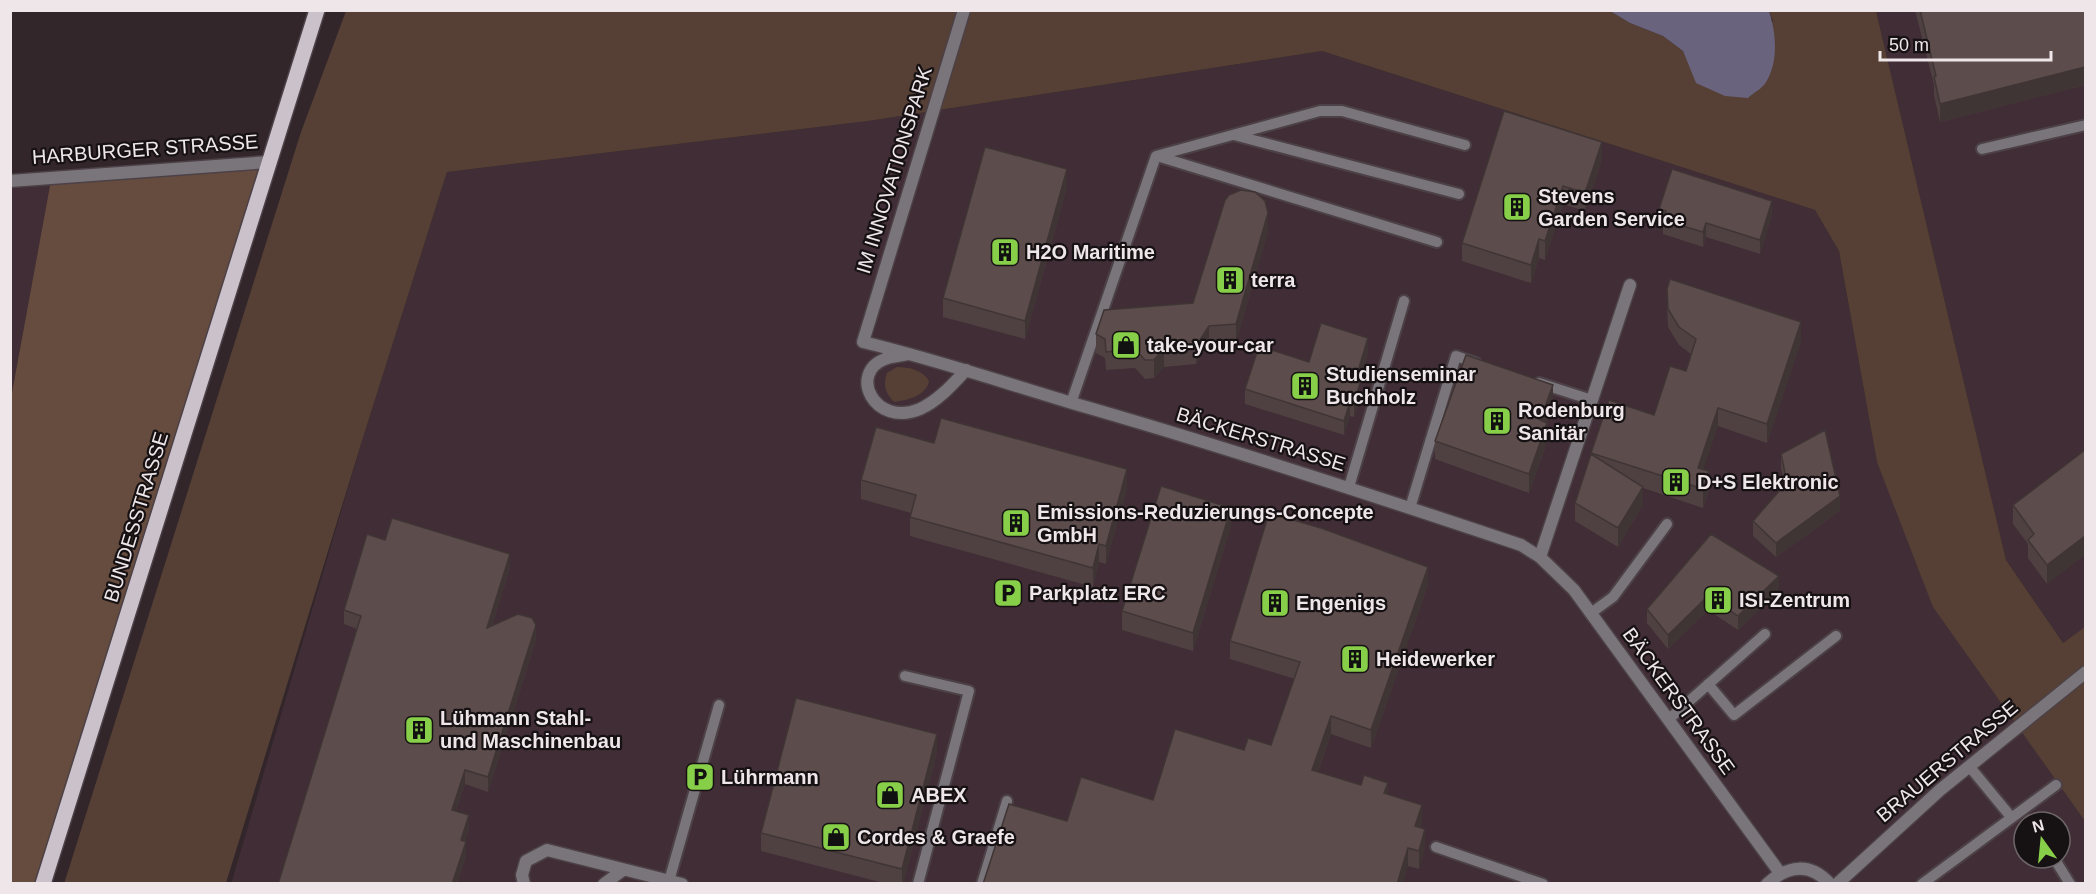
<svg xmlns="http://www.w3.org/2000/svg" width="2096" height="894" font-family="Helvetica,sans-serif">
<rect width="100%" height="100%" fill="#32262b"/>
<!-- built -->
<path fill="#402d35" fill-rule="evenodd" d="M1876,11h209l1,616 -23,16 -57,-83z
M1322,51l493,159 24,41 38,211 169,302 40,57 -1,63h-1854l130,-440 86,-272 421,-51zM2024,822h36v36h-36z
M51,180l-40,218v-214z"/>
<!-- green -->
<path fill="#564035" d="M346,11h1264l20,12 33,13 20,15 14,32 76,-62 -4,-10h107l130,549 57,83 22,-16v194l-152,-214 -56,-145 -38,-211 -24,-41 -493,-159 -454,70 -421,51 -86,272 -135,439 -162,1 237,-752z
M897,367c12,0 26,3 32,14 -3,15 -21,19 -35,21 -9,-10 -11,-17 -7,-29z"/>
<!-- forest -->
<path fill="#664c3f" d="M269,162l-226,721 -32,1v-486l40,-218z"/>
<!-- water -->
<path fill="#6a637e" d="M1610,11h159c7,21 10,51 -3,71 -3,6 -13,11 -18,16l-23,-2 -29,-13 -13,-32 -20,-15 -33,-13z"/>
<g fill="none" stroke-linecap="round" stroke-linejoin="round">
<!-- service casing -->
<g stroke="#4c4146" stroke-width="14">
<path id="service" d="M1234,135l225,59
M1982,149l104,-24
M1157,156l280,86
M1539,383l53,17
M1071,403l85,-247 164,-45h22l123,34
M1349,487l55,-186
M1410,508l46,-152 20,7
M1591,613l22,-16 54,-73
M905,676l64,15 -51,193
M1708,684l26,31 102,-79
M1669,719l96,-85
M1969,766l42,51
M1436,847l107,37
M2054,858l16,26
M669,881l50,-176
M982,884l25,-83
M1922,884l134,-99"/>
</g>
<!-- minor casing -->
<g stroke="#4c4146" stroke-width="15">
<path id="minor" d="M964,10l-101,332c71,17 139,40 209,61 151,43 300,92 449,142l19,12 34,33 206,283
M10,181l259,-19
M908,354c-7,2 -16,2 -23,5 -37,14 -11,69 35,50 18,-8 33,-25 46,-39
M1540,557l90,-272
M524,884l-2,-9 4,-14 21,-11 135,34
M604,884l19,-14
M1767,884c21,-19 43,-22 63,0
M1837,884l103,-94 146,-118"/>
</g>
<!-- primary casing -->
<g stroke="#4c4146" stroke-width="18">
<path id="primary" d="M43,884l274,-874"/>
</g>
<!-- service -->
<use href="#service" stroke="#7a757a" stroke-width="10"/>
<!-- minor -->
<use href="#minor" stroke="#7a757a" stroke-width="12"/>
<!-- primary -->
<use href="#primary" stroke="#cbc1cb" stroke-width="15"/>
</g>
<!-- wall -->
<path fill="#4f4141" d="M1915,10h170v75l-145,37 -6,-27v-10z
M1602,160l-17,51 -22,-7 -18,56 -6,-2 -8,25 -69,-22v-18z
M1067,187l-42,152 -82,-22v-19z
M1659,209l113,6 -12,39 -54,-17 -3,10 -40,-13v-10l-4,-1z
M1268,232l-32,110 -27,2 -13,20 -32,3 -10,11 -9,1 -10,-11 -29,2 -1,-12 -9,-5v-19l97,-31z
M1667,289l134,52 -34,102 -49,-17 -15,43 6,21 -6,18 -60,-20v17l-25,42 -43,-26v-18l16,-50 63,-38 32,-44 5,-17 -12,-9 -11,-18 -1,-20z
M1368,353l-9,30 1,14 -6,20 -4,-1 -6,19 -99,-31v-15l64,-27z
M1553,404l-7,19 1,19 -18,51 -94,-34v-18z
M934,443l193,45 -21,76 -7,-2 -6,25 -183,-51v-19l1,-4 -50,-14v-19z
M2085,450l-38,134 -19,-26v-14l-15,-20v-19z
M1781,454l59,57 -64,46 -23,-21v-15l32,-36 -4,-16z
M1231,526l-38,125 -71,-21v-19z
M1711,534l68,57 -41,39 -30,-20 -40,39 -21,-26v-14z
M510,568l-18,58 44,14 -48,152 -23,-8 -9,27 13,18 -4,13 1,14 -9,28h-179l79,-255 -13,-5v-14z
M1428,585l-57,163 -40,-14 -13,38 70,22 34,29 -2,5 5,19 -6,22 -11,-3 -341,-45 86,-21 91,-50 27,-5 24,-66 -65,-20v-18z
M937,753l-34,131h-16l-126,-33v-18z"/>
<!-- shaded-wall -->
<path fill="#403535" d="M2085,67v18l-145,37v-18z
M1602,142v18l-17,51v-18z
M1067,169v18l-42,152v-18z
M1563,186v18l-18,56v-19z
M1772,201v14l-12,39v-14z
M1268,213v19l-32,110v-18z
M1706,223v14l-3,10v-15z
M1539,239v19l-8,25v-18z
M1801,322v19l-34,102v-19z
M1209,326v18l-13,20v-18z
M1368,338v15l-13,43v-15z
M1164,348v19l-10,11v-18z
M1360,383v14l-6,20v-14z
M1553,385v19l-13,35v-19z
M1350,402v14l-6,19v-14z
M1718,408v18l-20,60v-18z
M1547,423v19l-18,51v-19z
M1127,469v19l-21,76v-18z
M1709,471v19l-6,18v-19z
M1643,487v18l-25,42v-19z
M1840,496v15l-64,46v-14z
M1231,508v18l-38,125v-18z
M2085,536v19l-38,29v-19z
M1099,544v18l-6,25v-19z
M510,554v14l-23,74v-14z
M1428,567v18l-57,163v-18z
M1779,576v15l-41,39v-14z
M1708,596v14l-40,39v-14z
M536,625v15l-48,152v-15z
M1331,716v18l-19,54v-18z
M937,734v19l-34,131h-1v-15z
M465,770v14l-13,40v-14z
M1388,783v18l-4,-8z
M1422,805v18l-7,21v-18z
M469,815v14l-8,26v-15z
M1425,829v18l-6,22v-18z
M466,842v14l-9,28h-5z
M1408,848v18l-5,18h-6z"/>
<!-- building -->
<path fill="#5c4c4c" stroke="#403535" stroke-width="1.5" d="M1920,10h165v57l-145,37 -6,-27 2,-1z
M1504,111l98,31 -17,51 -22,-7 -18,55 -6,-2 -8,26 -69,-22z
M985,147l82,22 -42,152 -82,-23z
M1672,169l100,32 -12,39 -54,-17 -3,9 -40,-12 3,-9 -7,-2z
M1241,190l14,2 10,9 3,12 -32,111 -27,2 -13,20 -32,2 -10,12h-9l-10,-11 -29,3 -1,-13 -9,-5 8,-24 89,-7 32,-103 4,-5z
M1670,279l131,43 -34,102 -49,-16 -20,60 11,3 -6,18 -112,-36 18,-53 45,15 16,-49 16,5 10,-32 -17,-12 -11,-18 -1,-20z
M1321,323l47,15 -13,43 5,2 -6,20 -4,-1 -6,19 -99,-32 14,-43 50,16z
M1466,355l87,30 -13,35 7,3 -18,51 -94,-33z
M941,418l186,51 -21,77 -7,-2 -6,24 -183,-51 6,-22 -55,-15 15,-53 58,16z
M1825,430l15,66 -64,47 -23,-22 34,-39 -6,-28z
M2085,450v86l-38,29 -19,-25 6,-6 -21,-29z
M1591,454l52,33 -25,41 -43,-25z
M1161,486l70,22 -38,125 -71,-22z
M1269,513l52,15 107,39 -57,163 -40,-14 -19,54 49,15 3,-10 24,8 -4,10 38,12 -7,21 10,3 -6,22 -11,-3 -11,36h-414l26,-80 58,17 14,-44 72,23 22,-71 69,21 4,-12 23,7 29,-83 -70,-21z
M392,518l118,36 -23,74 31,-14 14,4 4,7 -48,152 -23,-7 -13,40 17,5 -8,25 5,2 -14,42h-174l83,-268 -17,-6 23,-76 18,6z
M1711,534l68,42 -41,40 -30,-20 -40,39 -21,-26z
M796,698l141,36 -35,135 -141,-36z"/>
<!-- icons -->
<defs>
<g id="building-square" transform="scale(1.5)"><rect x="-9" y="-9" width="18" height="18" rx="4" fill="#88cf49" stroke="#161113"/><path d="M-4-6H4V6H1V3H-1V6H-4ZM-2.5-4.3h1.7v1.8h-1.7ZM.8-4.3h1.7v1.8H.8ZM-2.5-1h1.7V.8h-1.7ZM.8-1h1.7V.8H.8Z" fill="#111"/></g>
<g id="shop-square" transform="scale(1.5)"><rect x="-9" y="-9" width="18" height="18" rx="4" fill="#88cf49" stroke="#161113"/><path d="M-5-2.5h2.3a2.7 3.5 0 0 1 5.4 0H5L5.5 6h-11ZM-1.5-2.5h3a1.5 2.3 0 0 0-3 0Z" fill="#111"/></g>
<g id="parking-square" transform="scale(1.5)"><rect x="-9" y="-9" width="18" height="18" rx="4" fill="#88cf49" stroke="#161113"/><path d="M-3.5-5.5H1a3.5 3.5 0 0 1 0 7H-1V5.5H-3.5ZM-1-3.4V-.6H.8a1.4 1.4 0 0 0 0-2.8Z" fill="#111"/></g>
</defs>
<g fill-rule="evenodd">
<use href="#building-square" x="1517" y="207"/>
<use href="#building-square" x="1005" y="252"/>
<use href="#building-square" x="1230" y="280"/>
<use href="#shop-square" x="1126" y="345"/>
<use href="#building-square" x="1305" y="386"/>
<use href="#building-square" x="1497" y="421"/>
<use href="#building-square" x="1676" y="482"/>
<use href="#building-square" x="1016" y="523"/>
<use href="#parking-square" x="1008" y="593"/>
<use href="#building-square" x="1718" y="600"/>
<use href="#building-square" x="1275" y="603"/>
<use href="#building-square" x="1355" y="659"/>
<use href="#building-square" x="419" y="730"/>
<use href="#parking-square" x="700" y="777"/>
<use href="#shop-square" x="890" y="795"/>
<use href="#shop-square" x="836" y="837"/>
</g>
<g text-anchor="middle" stroke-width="4.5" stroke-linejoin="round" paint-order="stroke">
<!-- street labels -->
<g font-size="20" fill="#efe6e9" stroke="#161113">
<text transform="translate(145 149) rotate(-4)" y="7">HARBURGER STRASSE</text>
<text transform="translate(894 170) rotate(-73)" y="7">IM INNOVATIONSPARK</text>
<text transform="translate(1261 439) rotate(17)" y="7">BÄCKERSTRASSE</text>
<text transform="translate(136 517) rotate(-73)" y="7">BUNDESSTRASSE</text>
<text transform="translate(1679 701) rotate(54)" y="7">BÄCKERSTRASSE</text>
<text transform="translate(1947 761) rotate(-40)" y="7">BRAUERSTRASSE</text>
</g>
<!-- poi labels -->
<g font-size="20" font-weight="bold" fill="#efe6e9" stroke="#161113" text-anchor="start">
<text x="1538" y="203">Stevens<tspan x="1538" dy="23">Garden Service</tspan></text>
<text x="1026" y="259">H2O Maritime</text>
<text x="1251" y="287">terra</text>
<text x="1147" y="352">take-your-car</text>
<text x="1326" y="381">Studienseminar<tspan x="1326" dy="23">Buchholz</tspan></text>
<text x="1518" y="417">Rodenburg<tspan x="1518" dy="23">Sanitär</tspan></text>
<text x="1697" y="489">D+S Elektronic</text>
<text x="1037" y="519">Emissions-Reduzierungs-Concepte<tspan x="1037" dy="23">GmbH</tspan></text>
<text x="1029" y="600">Parkplatz ERC</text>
<text x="1739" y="607">ISI-Zentrum</text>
<text x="1296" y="610">Engenigs</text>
<text x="1376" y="666">Heidewerker</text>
<text x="440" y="725">Lühmann Stahl-<tspan x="440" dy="23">und Maschinenbau</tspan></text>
<text x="721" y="784">Lührmann</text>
<text x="911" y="802">ABEX</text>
<text x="857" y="844">Cordes &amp; Graefe</text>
</g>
</g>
<!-- border -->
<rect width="2096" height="894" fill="none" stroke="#efe6e9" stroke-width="24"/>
<!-- north arrow -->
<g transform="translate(2042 840) rotate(345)"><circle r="28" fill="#161113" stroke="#6d6669" stroke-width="1.5"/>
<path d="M0-4.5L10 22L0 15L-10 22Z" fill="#88cf49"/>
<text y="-9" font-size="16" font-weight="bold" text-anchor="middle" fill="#efe6e9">N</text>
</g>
<!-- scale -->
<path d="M1880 51v9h171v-9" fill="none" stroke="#efe6e9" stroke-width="3"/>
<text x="1889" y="51" font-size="18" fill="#efe6e9" stroke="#161113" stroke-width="4.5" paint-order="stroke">50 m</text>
</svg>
